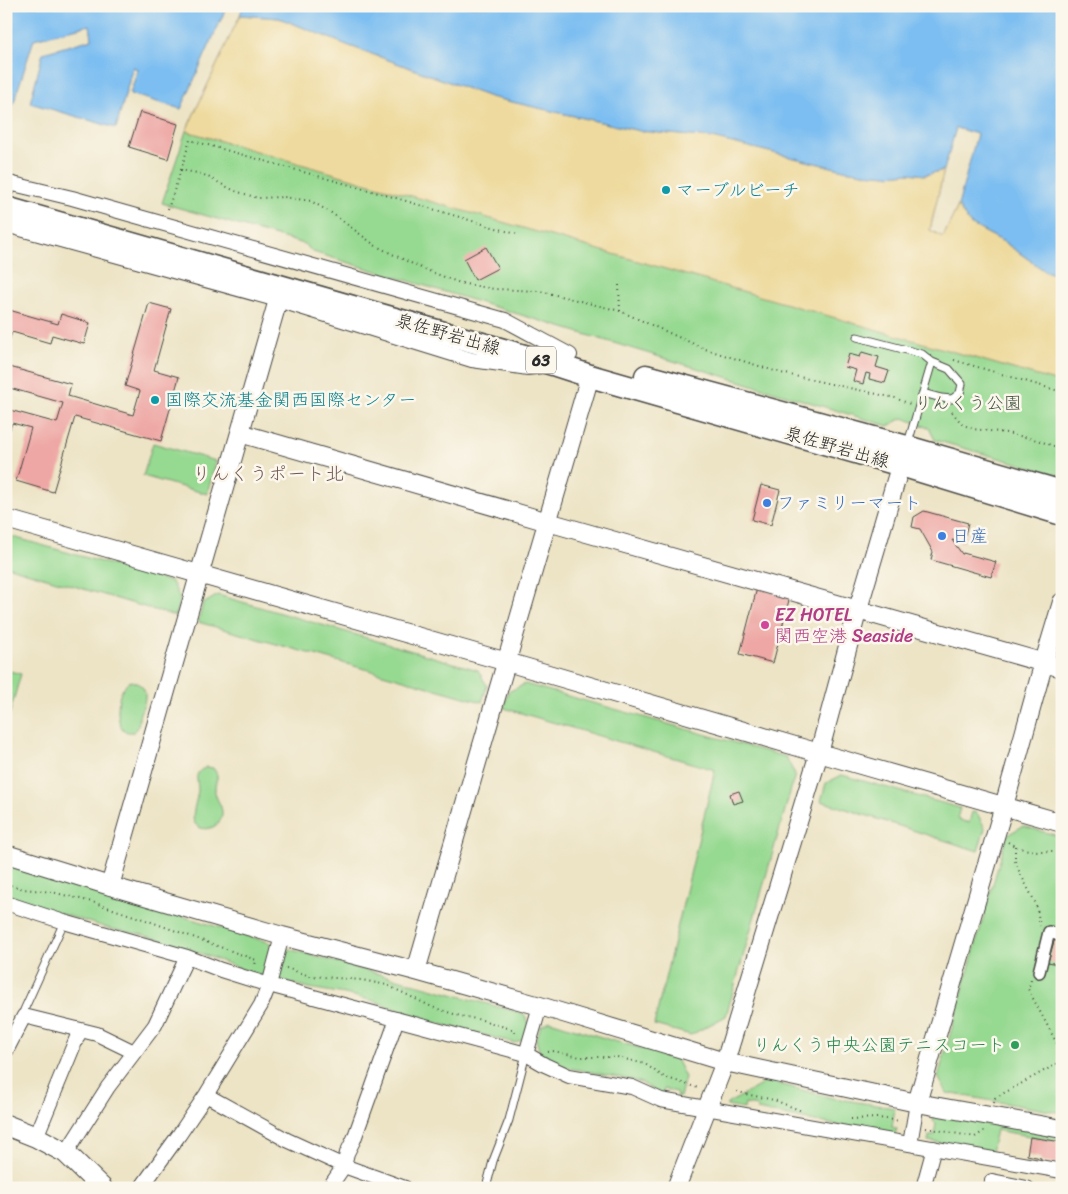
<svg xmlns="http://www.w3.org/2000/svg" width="1068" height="1194" font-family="Sriracha,'Klee One',sans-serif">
<rect width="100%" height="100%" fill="#fbf7ec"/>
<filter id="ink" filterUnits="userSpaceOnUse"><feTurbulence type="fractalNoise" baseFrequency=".02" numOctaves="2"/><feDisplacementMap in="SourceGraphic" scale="10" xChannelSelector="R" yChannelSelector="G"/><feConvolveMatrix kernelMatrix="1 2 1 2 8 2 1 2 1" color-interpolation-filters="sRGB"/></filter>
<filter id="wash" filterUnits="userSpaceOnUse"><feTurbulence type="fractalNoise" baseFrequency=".0096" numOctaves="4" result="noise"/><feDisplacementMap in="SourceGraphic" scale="20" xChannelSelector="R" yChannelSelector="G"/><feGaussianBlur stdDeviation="1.12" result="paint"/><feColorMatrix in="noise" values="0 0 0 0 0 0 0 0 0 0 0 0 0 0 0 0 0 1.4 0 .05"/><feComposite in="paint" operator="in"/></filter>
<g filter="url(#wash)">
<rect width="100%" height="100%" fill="#ede4c6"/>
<!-- green -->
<path fill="#96d991" stroke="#60825e" d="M186,131l876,252v93l-127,-36 -6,-12 -26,-10 -15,8 -575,-174 -9,-8 -142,-41z
M153,443l63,18 -9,33 -64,-18z
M6,535l166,47 8,17 -5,17 -169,-50z
M218,595l260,75 9,16 -5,16 -284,-80 5,-18z
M6,670l15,4 -15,52z
M130,681c9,1 16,7 15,16 0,6 -3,11 -5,16 -2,7 0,13 -6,19 -4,0 -8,1 -11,-3 -7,-6 -6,-31 -1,-39 2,-4 5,-6 8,-9z
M525,684l261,73 9,18 -69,241 -35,19 -37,-10 61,-255 -211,-62 4,-16z
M207,767l6,1c8,10 2,10 2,21 -1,9 8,16 7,25 -1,15 -22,20 -28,8 -3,-7 3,-22 4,-31 0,-13 -6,-18 9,-24z
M842,775l118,33 -3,11 12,4 3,-11 5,1 8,15 -7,23 -157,-50 5,-18z
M1023,826l39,11v276l-115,-20 -9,-16 69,-242z
M6,863l265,80 2,5 -6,25 -6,3 -83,-31 -38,-11 -29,-5 -105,-32z
M289,949l235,65 5,9 -5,16 -9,4 -90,-23 -51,-19 -29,-7 -36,-6 -29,-8 -3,-5 8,-24z
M550,1021l64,20 61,16 10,20 -5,20h-3l-1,-5 -12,-3 -1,4 -2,1 -20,-11 -9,-3 -68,-13 -23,-11 -5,-16 5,-14z
M768,1081l64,17 63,10 -3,19 5,2 -3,7 -137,-26v-4l-12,-2 -1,5 -17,-3v-2z
M934,1114l128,22v6l-66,-12 -5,22 -63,-11 1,-5h5l2,-13 -3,-2z"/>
<!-- sand -->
<path fill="#eeda9e" stroke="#8c8264" d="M240,15l39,3 68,27 143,52 150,34 72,7 132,32 19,3 25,2 21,-2 16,2 19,-5 -14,60 13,7 15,-31 12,18 34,18 41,29 17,5v107l-876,-252z"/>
<!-- water -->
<path fill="#7bbef1" stroke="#53748e" d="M6,6h221l-46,103 -51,-15 8,-25 -5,-2 -17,61 -86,-25 13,-50 49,-14 -2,-14 -56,14 -28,88z
M243,6h819v270l-17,-5 -41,-29 -34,-18 -12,-18 19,-72 -21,-6 -12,42 -19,5 -16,-2 -21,2 -25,-2 -19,-3 -132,-32 -72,-7 -150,-34 -143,-52 -68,-27 -39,-3z"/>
<g id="blocks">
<!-- building -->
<path fill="#eea7a4" d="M140,112l38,12 -10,35 -39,-12z
M486,247l12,21 -23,12 -11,-21z
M149,303l22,6 -17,61 25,7 -18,64 -86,-24 -22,75 -37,-11 15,-53 -19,-5 -6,19v-33l51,14 6,-20 -57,-16v-21l65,18 -3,12 65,19 7,-24 -15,-5z
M9,310l49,14 3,-10 29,9 -6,21 -32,-9 -2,8 -38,-11 -6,19v-33z
M862,352l17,5 -3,10 13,4 -4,12 -16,-4 1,-5 -4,-1 -3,11 -10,-3 3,-11 -11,-3 4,-13 11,3z
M761,485l19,5 -9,35 -19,-5z
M924,511l44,12 -5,19 -11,-2 10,14h1v-1l33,9 -5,15 -60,-17 2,-8 -13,-23 -8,-2 2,-10z
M757,588l33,8 -17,67 -33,-9z
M739,791l4,10 -10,3 -3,-10z
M1055,938l7,2v29l-6,-3 -3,-3 -5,-1z
M1030,1137l32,5v21l-1,1 -20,-3v-3l-14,-3z"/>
</g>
</g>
<g filter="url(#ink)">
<use href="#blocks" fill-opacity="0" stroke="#484742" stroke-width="1"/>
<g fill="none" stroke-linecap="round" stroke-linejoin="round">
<!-- service casing -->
<g stroke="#484742" stroke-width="9">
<path id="service" d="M857,337l65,17 10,8 17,7 13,15 -2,9 -8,6 -11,-1 -18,-5
M908,443l24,-81
M24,1016v-6l40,-88
M486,1188l7,-27 16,-41 17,-66"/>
</g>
<!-- pedestrian casing -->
<g stroke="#484742" stroke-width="14">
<path id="pedestrian" d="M1039,972l10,-40 13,4"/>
</g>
<!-- minor casing -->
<g stroke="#484742" stroke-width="16">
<path id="minor" d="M6,191l3,-8 63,15 433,122 65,35
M6,225l272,75 194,60 56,8 15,-2
M6,903l58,19 123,35 34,13 48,15 257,69 19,11 24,11 63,11 29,13 401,71
M6,1051l18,-35 73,18 37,18
M526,1054l14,-48
M206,1095l81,45 57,26 61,22
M36,1137l44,-107
M910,1144l7,-41
M66,1153l42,-66 47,-62 32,-68
M141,1188l38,-53 27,-40 55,-90 8,-20 13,-49
M329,1188l15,-22 3,-13 7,-14 43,-120
M923,1188l11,-40
M991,1188l1,-7 35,7"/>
</g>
<!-- tertiary casing -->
<g stroke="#484742" stroke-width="20">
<path id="tertiary" d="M240,433l308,89 514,146
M6,519l501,143 312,91 243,70
M6,854l104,32 172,50 134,35 124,35 185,56 192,41 145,26
M110,886l168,-586
M416,971l174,-595
M917,1103l87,-297 40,-144 18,-60
M676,1188l49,-126 94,-309 39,-144 46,-156"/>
</g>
<!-- secondary casing -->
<g stroke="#484742" stroke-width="22">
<path id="secondary" d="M6,1125l30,12 30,16 36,35"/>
</g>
<!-- primary casing -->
<g stroke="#484742" stroke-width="25">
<path id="primary" d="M6,208l550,157 34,11 311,89 161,49
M646,376l261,71 155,45"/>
</g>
<!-- path -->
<path stroke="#484742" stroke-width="2" stroke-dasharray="1 4" stroke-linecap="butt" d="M181,170l9,-30 206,58 120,36
M168,209l13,-39 21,4 33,17 23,7 26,-1 27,4 22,13 43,32 45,22 39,15 34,6 46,2 80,20 85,38 76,24 114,25 15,6
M619,285l1,26
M954,360l108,32
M952,412l10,12 11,5 34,4 30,7 25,9
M6,680c5,8 5,17 0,25
M1008,842c17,11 34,9 54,9
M1015,846v15l4,10 17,33 4,22
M6,884l18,5 28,3 40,10 51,17 113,41 -1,6
M286,968l24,8 52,4 25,5 45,22 28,9 22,4 32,10 3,6
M1031,980l-3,9 34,64
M548,1052l6,-1 26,6h37l28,7 19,13 34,11
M737,1091l8,3 29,6 28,11
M994,1103l1,-5 67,-37
M851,1119l28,-1 21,3
M926,1128l49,9 9,-6"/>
<!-- service -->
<use href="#service" stroke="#fff" stroke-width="7"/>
<!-- pedestrian -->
<use href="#pedestrian" stroke="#fff" stroke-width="11"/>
<!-- minor -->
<use href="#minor" stroke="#fff" stroke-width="14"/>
<!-- tertiary -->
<use href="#tertiary" stroke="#fff" stroke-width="18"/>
<!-- secondary -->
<use href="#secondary" stroke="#fff" stroke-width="20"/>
<!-- primary -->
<use href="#primary" stroke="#fff" stroke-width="22"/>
</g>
</g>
<!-- markers -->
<g fill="#0f9aa8" stroke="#fbf7ec" stroke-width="2">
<circle cx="666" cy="190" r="5"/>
<circle cx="155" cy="400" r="5"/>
</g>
<g fill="#3f7fe0" stroke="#fbf7ec" stroke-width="2">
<circle cx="767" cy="503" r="5"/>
<circle cx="942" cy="536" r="5"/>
</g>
<circle fill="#d1479c" stroke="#fbf7ec" stroke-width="2" cx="765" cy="625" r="5"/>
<circle fill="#2e9e5b" stroke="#fbf7ec" stroke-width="2" cx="1015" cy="1045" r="5"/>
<g text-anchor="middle" stroke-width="5" stroke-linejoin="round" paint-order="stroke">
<!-- shield labels -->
<rect fill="#fbf7ec" stroke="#696865" stroke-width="1" x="526" y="346.5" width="30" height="27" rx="4"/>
<g font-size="16" font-weight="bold" fill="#2b2b2b">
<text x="541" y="366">63</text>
</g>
<!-- culture labels -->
<g font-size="18" fill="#0d838f" stroke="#fbf7ec" text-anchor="start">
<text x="676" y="196">マーブルビーチ</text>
<text x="165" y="406">国際交流基金関西国際センター</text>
</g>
<!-- street labels -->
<g font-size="18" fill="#2b2b2b" stroke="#fbf7ec">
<text transform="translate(448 334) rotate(16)" y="6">泉佐野岩出線</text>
<text transform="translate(837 447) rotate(16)" y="6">泉佐野岩出線</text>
</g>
<!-- park labels -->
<g font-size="18" fill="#465644" stroke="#fbf7ec">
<text x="968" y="409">りんくう公園</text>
</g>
<!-- shop labels -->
<g font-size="18" fill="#366cbe" stroke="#fbf7ec" text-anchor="start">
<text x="777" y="509">ファミリーマート</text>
<text x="952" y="542">日産</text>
</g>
<!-- hotel labels -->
<g font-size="18" fill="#b23c85" stroke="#fbf7ec" text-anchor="start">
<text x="775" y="621">EZ HOTEL<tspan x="775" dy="21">関西空港 Seaside</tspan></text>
</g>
<!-- leisure labels -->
<g font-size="18" fill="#27864d" stroke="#fbf7ec" text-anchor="end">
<text x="1005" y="1051">りんくう中央公園テニスコート</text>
</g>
<!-- neighbourhood labels -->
<g font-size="19" fill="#6f5655" stroke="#fbf7ec">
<text x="268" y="480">りんくうポート北</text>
</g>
</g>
<!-- margin -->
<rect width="1068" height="1194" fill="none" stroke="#fbf7ec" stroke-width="25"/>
</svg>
